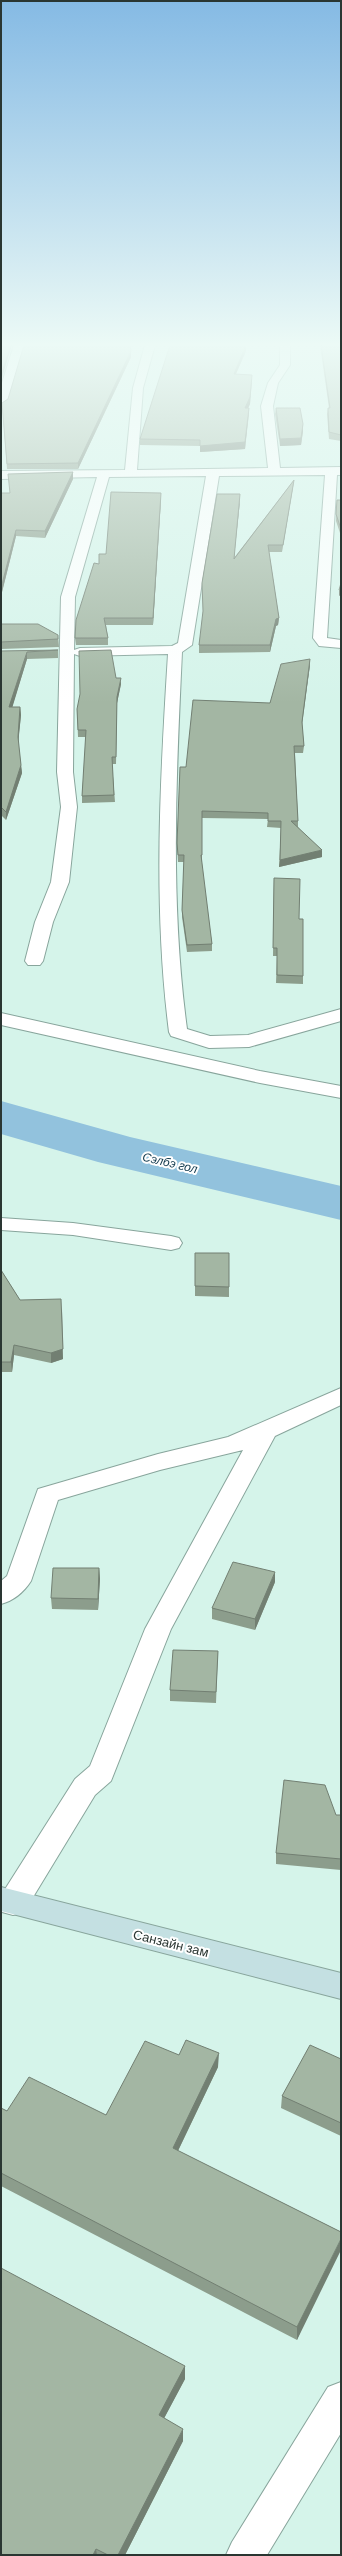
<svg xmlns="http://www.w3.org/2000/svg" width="342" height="2556" font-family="Helvetica,sans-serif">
<rect width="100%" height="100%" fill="#d5f4ea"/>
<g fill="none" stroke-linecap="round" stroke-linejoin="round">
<!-- river -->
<path fill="#92c2dd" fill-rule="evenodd" d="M1,1101l129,36 211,49v34l-243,-58 -97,-28z"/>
<!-- minor casing -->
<g stroke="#88a59c" stroke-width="2">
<path id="minor" d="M14,345h10l-17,59 -6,3v-21z
M145,345h10l-12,43 -6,82 131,-2 -7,-62 7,-23 12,-18v-20h10v20l-12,18 -5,23 7,62 61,-1v8h-4l-10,163 14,2v8l-22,-2 -6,-8 12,-163 -106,1 -27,169 -10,7c-6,126 -12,251 5,377l23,7 38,-1 93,-26v12l-92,26 -40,1 -38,-12 -2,-4c-16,-126 -9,-251 -1,-378l-88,2 -6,-2 -1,118 4,35 -8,75 -16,40 -10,39 -3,4h-12l-3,-4 10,-39 16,-40 10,-75 -4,-35 4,-175 36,-120 -96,2v-8l124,-1 8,-82zM206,476l-28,167 -6,3 -92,2 -6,2 1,-53 34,-120z
M1,1013l259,58 81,15v12l-81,-15 -259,-58z
M1,1218l72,5 98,13 8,2 3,5 -3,5 -8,2 -98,-15 -72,-5z
M341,1388v17l-66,31 -104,193 -60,152 -16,14 -71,117 -11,3 -11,-3v-18l73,-115 15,-13 55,-137 98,-179 -83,20 -102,30 -27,81c-7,11 -18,20 -30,23v-23l6,-5 31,-87 120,-35 70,-17z
M341,2382v51l-74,122h-41l6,-13 96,-155z"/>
</g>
<!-- secondary casing -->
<g stroke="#88a59c" stroke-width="2">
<path id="secondary" d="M1,1887l340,86v26l-340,-88z"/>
</g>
<!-- minor -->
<use href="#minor" fill="#fff" fill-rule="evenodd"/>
<!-- secondary -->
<use href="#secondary" fill="#c4e0e2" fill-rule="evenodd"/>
</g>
<!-- wall -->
<path fill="#8c9d8c" d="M320,345h21v96l-12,-2 -2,-25 1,-6h1z
M246,351l-10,23 16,7 -2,23 -2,4h1v6l-4,35 -45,3v-6l-60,-1v-6z
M131,357l-53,112h-71l-5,-66 6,-4z
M276,408l27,23 -2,14 -21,1 -5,-32z
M73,472v7l-28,59 -29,-2 -15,60v-103h8z
M294,480l-1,7 -11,65h-13l10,66 -1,7 -2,1 -6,26 -71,1v-8l41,-144 -6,57z
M161,499l-8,126h-47l2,13v7h-32l-1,-7 24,-74 7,-10z
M337,500h4v36l-5,-15z
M1,624l57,11 1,12 -58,2z
M58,650v8l-31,1 -15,48h8l1,8 -3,27 4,31 -16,47 -5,-5v-164z
M310,659v6l-8,60 2,21 -1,7h-8l3,68v6l24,30 -43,10 2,-39 -14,-1 1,-8 -66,-1v44h-1l11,82v7l-25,1 -5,-35 2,-55h-6l-1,-19 9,-76 84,-64z
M116,678l5,6 -4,19 -1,61h-4l3,38 -33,1v-7l4,-59h-8l-1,-28z
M274,878l25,41 4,57v8l-27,-1 1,-27h-4z
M195,1253h34v44l-34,-1z
M1,1270l19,30 43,59 -12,4 -37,-8 -2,17h-11z
M99,1568l1,11 -2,31 -46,-1 -1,-11z
M275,1582l-20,48 -43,-11v-11z
M218,1651l-2,52 -46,-2v-11z
M336,1815h5v55l-65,-6v-11z
M179,2055l39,12 -40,84 163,81 -44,108 -296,-154v-78l6,3 99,4z
M341,2059v77l-60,-28 1,-12z
M185,2366v13l-21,39 19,23 -58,114h-124z"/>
<!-- shaded-wall -->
<path fill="#727f72" d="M11,345h1l-11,36v-6z
M246,345v6l-13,29 1,-6z
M131,351v6l-53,112v-6z
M252,375l-2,29 -5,10v-6z
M249,408l-4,41 -45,3v-6z
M303,424v7l-2,14 -21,1v-7z
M73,472v7l-28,59v-7z
M294,480l-1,7 -11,65 1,-7z
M161,493v6l-8,126v-7z
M240,494v7l-7,65 1,-7z
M16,530v6l-15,60v-8z
M341,589v6l-2,1v-6z
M279,618l-1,7 -2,1 -6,26v-7l6,-26z
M27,652v7l-17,56 -1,-8z
M310,659v6l-9,63 1,-6z
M121,678v6l-4,19 -1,61 1,-67z
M20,707l1,8 -3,30v-8z
M21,765l1,8 -16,47v-8z
M322,850v7l-43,10 1,-7z
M62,1309l1,50 -12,4v-10z
M14,1345v10l-2,17 -1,-10z
M99,1568l1,11 -2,31v-11z
M275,1572v10l-20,48v-11z
M219,2053l-1,14 -45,94v-13z
M341,2239v11l-44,90v-13z
M185,2366v13l-26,49v-13z
M183,2429v12l-58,114h-7z
M96,2549l1,6h-4z"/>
<!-- building -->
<path fill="#a3b6a3" stroke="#727f72" d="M1,345h10l-10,30z
M24,345h106l1,6 -53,112 -71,1 -5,-61 6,-4z
M170,345h76l-12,29 18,1 -2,22 -5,11h4l-4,34 -45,4v-6l-60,-1z
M321,345h20v90l-12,-3 -1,-24h2z
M276,408h24l3,16 -2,14 -21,1z
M73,472l-28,59 -29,-1 -15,58v-95h9l-2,-19z
M294,480l-11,65h-15l11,73 -3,1 -6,26h-71l4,-34 -1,-28 15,-89h23l-6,65z
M111,492l50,1 -8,125h-49l4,20h-33l1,-18 18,-57 5,1v-10h7z
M337,500h4v29l-5,-15z
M341,583v6l-2,1z
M1,624h37l20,11v4l-57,3z
M58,650l-31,2 -18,55h11l-2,30 3,28 -15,47 -5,-5v-156z
M111,650l5,28h5l-4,19 -1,60h-4l2,38 -32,1 4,-66h-8l-1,-21 3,-15 -1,-43z
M310,659l-8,63 2,24h-10l4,75h-7l31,29 -42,10 1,-39h-13v-8l-66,-2v44h-1l11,89 -25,1 -5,-35 2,-55h-6l-1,-12 3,-76h6l7,-67 77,3 11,-39z
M274,878l26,1 -1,40h4v57l-26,-1v-27h-4z
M195,1253h34v34l-34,-1z
M1,1270l19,30 41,-1 2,50 -12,4 -37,-8 -3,17h-10z
M233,1562l42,10 -20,47 -43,-11z
M53,1568h46l-1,31 -47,-1z
M173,1650l45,1 -2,41 -46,-2z
M284,1780l41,5 11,30h5v44l-65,-6z
M186,2040l33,13 -46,95 168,84v7l-44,88 -296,-154v-65l6,3 22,-34 77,38 39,-74 34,14z
M310,2045l31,14v64l-59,-27z
M1,2268l184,98 -26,49 24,14 -65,126h-10l-12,-6 -3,6h-92z"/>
<!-- sky -->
<linearGradient id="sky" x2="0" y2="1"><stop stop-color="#85bae4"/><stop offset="0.49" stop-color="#ecfaf6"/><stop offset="1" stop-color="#ecfaf6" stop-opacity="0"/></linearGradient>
<rect width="342" height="703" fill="url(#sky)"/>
<g text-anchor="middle" stroke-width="4" stroke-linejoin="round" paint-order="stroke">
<!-- water labels -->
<g font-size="12" font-style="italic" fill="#11394d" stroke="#fff">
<text transform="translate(170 1163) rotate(13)" y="4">Сэлбэ гол</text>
</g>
<!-- near-street labels -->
<g font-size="13" fill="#2a3632" stroke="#fff">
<text transform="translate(171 1943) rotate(14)" y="5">Санзайн зам</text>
</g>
</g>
<!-- border -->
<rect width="342" height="2556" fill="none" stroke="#2a3632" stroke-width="4"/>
</svg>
